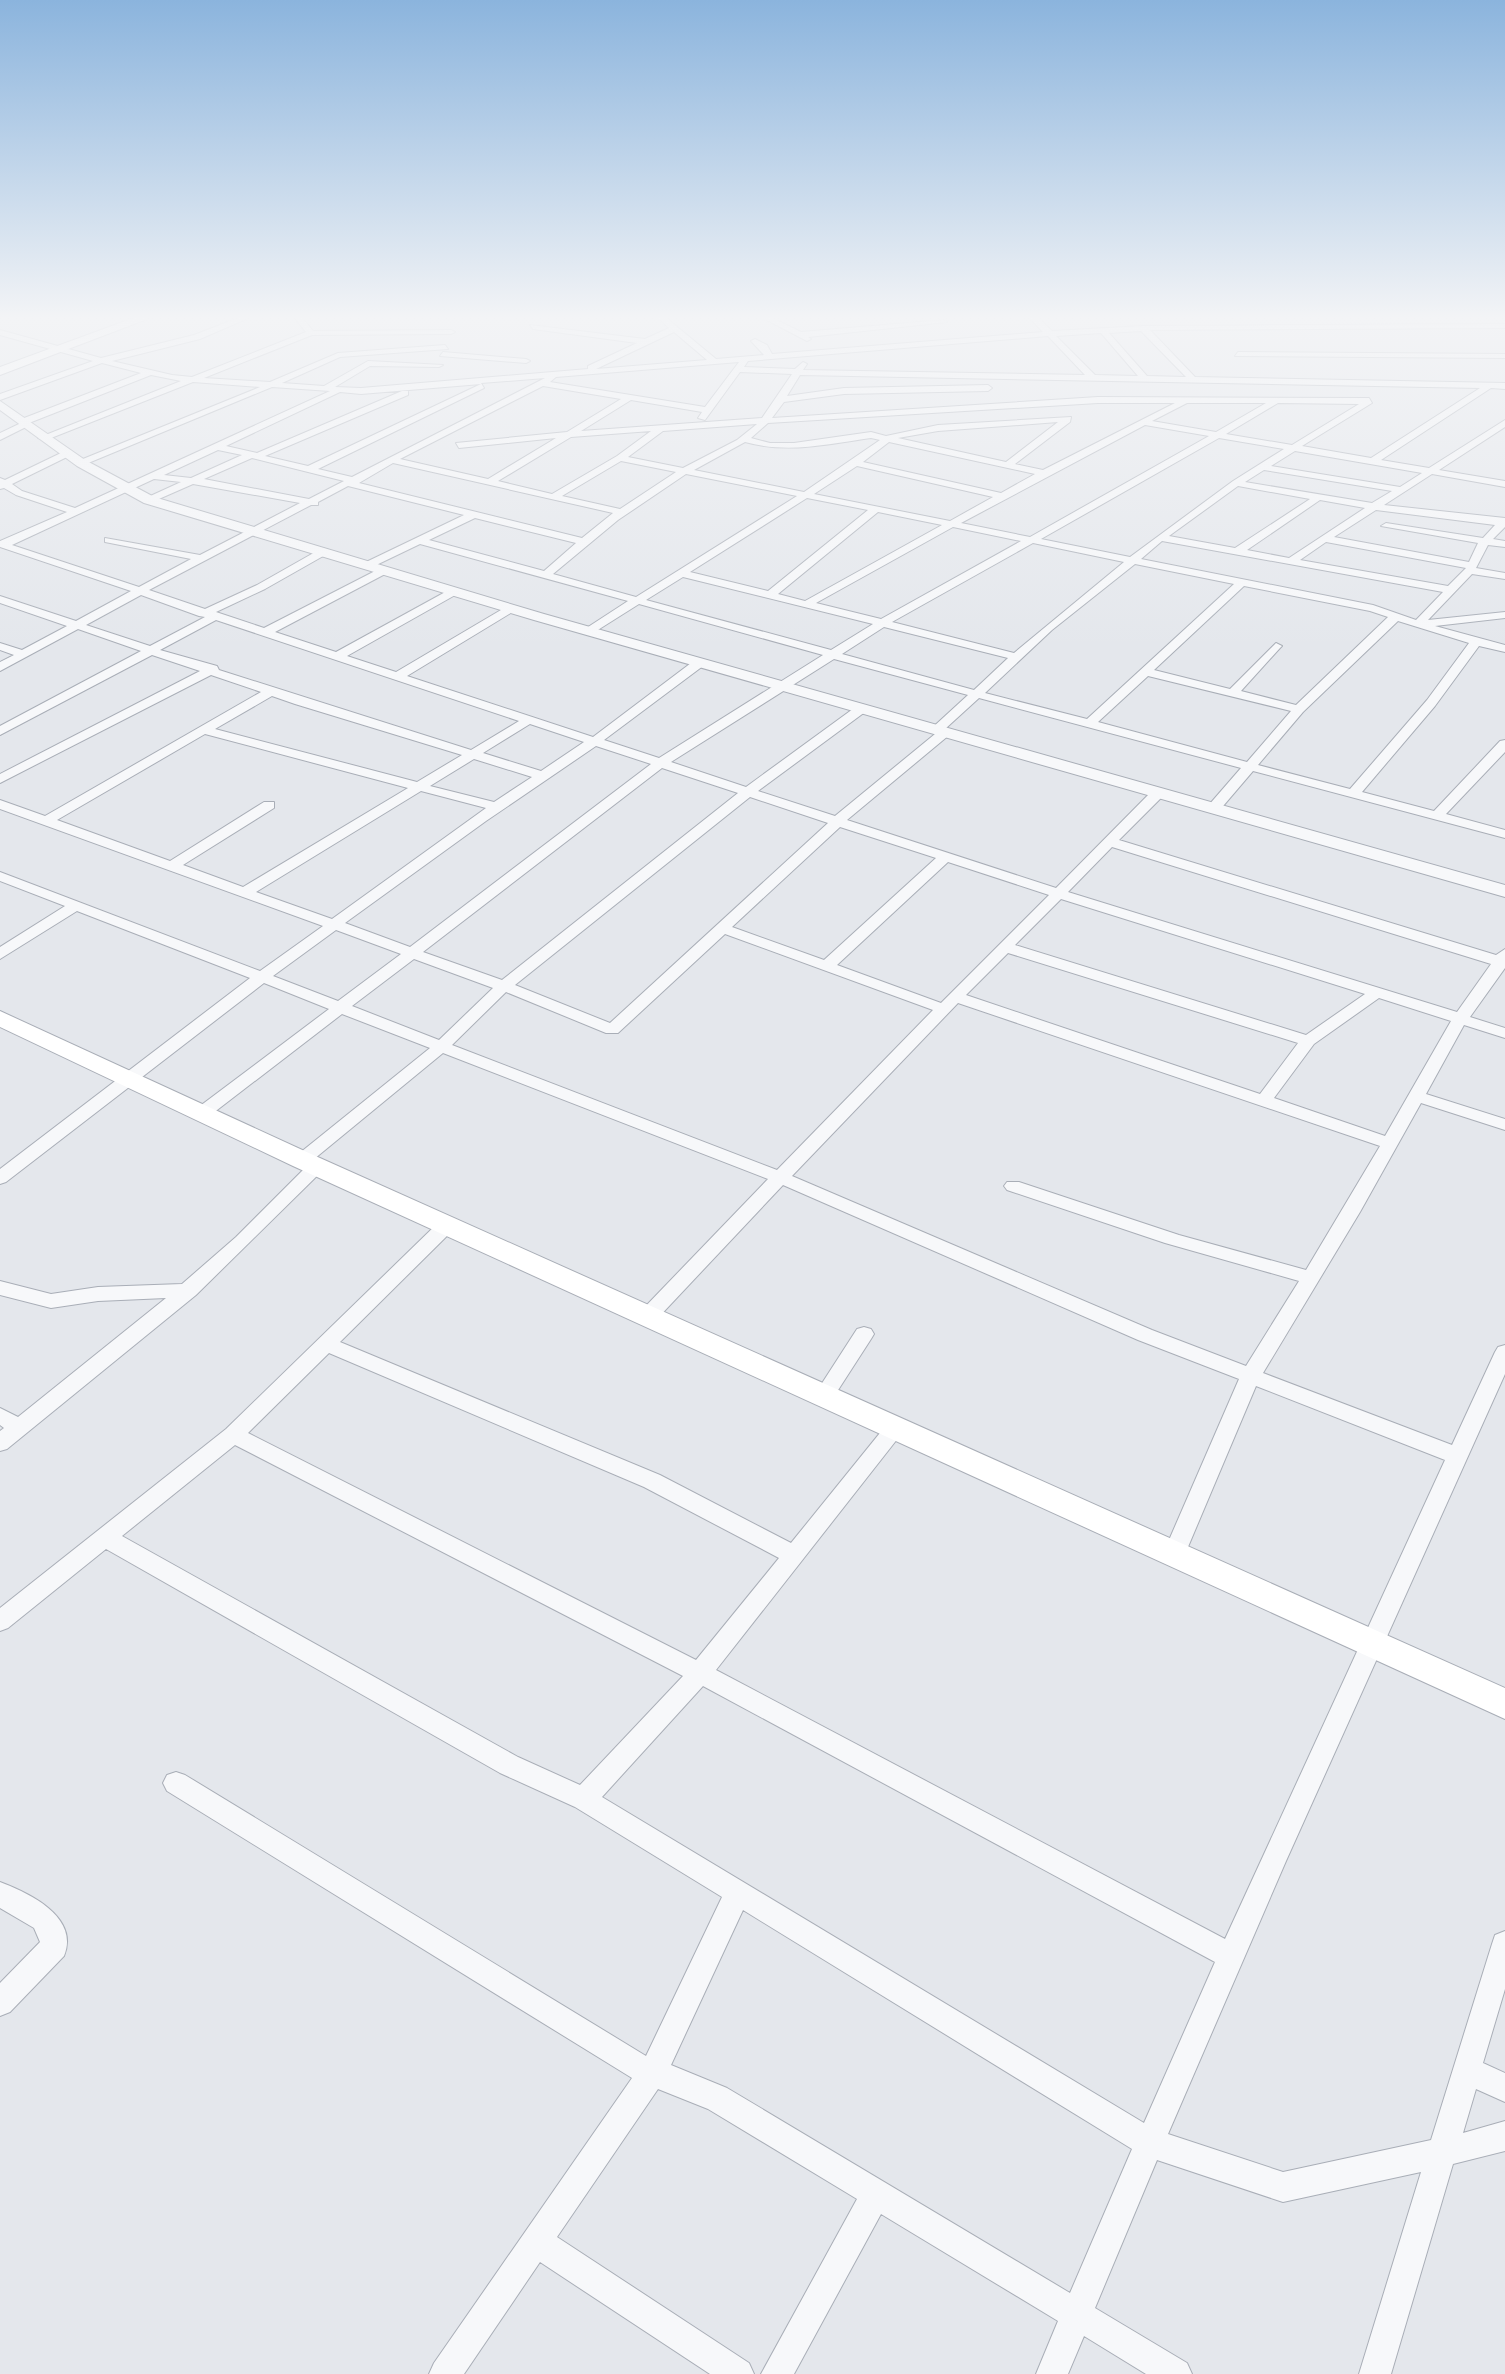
<svg xmlns="http://www.w3.org/2000/svg" width="1505" height="2374" font-family="'Asap Condensed',sans-serif">
<rect width="100%" height="100%" fill="#e4e7ec"/>
<g fill="none" stroke-linecap="round" stroke-linejoin="round">
<!-- minor casing -->
<g stroke="#a9aeb7" stroke-width="2">
<path id="minor" d="M243,316h10l-53,23 -88,22 60,14 20,2 114,-45 -13,-16h8l12,15 138,-1 4,2 -4,2 -139,1 -108,43 66,4 68,-29 107,-8 3,4 -108,8 -58,26 42,3 44,-25 75,4 -4,2 -69,-1 -35,21 26,1 227,-19v-3l49,-23 -104,-14 -3,-4 115,14 24,-11 -13,-12h8l52,43 48,-4 -13,-14 4,-2 12,6 5,9 271,-22 -15,-16h8l16,15 91,-5 362,-2v4l-355,2 45,47 310,6v6l-14,-1 -110,72 48,8 76,-48v7l-66,43 66,11v6l-73,-13 -48,31 121,13v9l-12,12 12,2v6l-17,-2 -12,23 29,5v6l-33,-5 -44,46 77,-8v6l-70,8 70,19v7l-26,-6 -44,60 -73,86 72,19 66,-70 5,-1v12l-59,62 59,16v8l-252,-67 -35,41h-10v-6l33,-38 -262,-70 -34,31 5,4 -2,3 -101,84 209,68 96,-97 5,-1 7,4 -2,3 -43,43 377,115 9,-6v19l-35,49 35,11v10l-41,-13 -38,69 79,25v11l-84,-27 -61,109 -97,161 189,72 43,-93 3,-5 7,-2v29l-219,487 -118,273 115,38 148,-32 61,-196 3,-9 10,-4v58l-22,74 22,10v29l-29,-13 -13,44 42,-12v30l-52,13 -62,210h-32l62,-202 -138,30 -126,-42 -62,148 92,55 5,11h-46l-62,-38 -16,38h-32l22,-53 -177,-107 -87,160h-33l96,-175 -149,-90 -50,-20 -101,148 192,126 5,11h-44l-170,-112 -76,112h-35l5,-11 198,-285 -465,-287 -4,-8 4,-8 9,-3 9,3 461,281 76,-159 -147,-90 -75,-34 -394,-224 -98,79 -8,3v-23l226,-179 214,-208h14l2,4 -2,4 -114,113 320,133 131,68 97,-120 7,-3 7,3 3,5 -3,5 -186,237 509,269 220,-479 -189,-74 -71,168 -3,6 -8,3 -8,-3 -3,-6 76,-175 -101,-39 -355,-155 -128,136h-14l-3,-5 3,-5 127,-132 -325,-126 -135,111h-12l-3,-4 3,-4 134,-108 -88,-34 -134,103h-12l-3,-4 3,-4 133,-100 -65,-26 -258,199 -6,2v-15l250,-191 -173,-67 -77,48v-12l65,-41 -65,-25v-9l260,99 63,-45 -323,-117v-9l45,16 216,-124 -50,-17 -211,108v-9l200,-103 -48,-16 -152,80v-9l141,-75 -63,-22 -78,42v-9l14,-7 -14,-5v-7l22,7 45,-24 -67,-23v-7l76,25 55,-30 -131,-44v-6l67,-29 -51,-17 -12,-7 -4,1v-11l5,2 58,-28h6v4l-57,28 10,7 53,17 255,-117 -58,-4 -191,79 -3,-1v-4l182,-74 -67,-5 -147,58 -8,-2 143,-57 -30,-6 -122,48 -1,3 -28,14v-7l19,-9v-4l122,-47 -39,-10 -102,37v-6l93,-33 -93,-26v-5l101,28 93,-23zM1141,331l45,46 -39,-1 -38,-43zM674,332l33,28 -111,9zM1101,333l37,43 -43,-1 -39,-39zM1048,336l37,39 -282,-5 4,-6 -4,-2 -8,7 -51,-2 4,-6zM739,362l-34,45 -155,-25 6,-5zM740,372l52,2 -30,44 -181,13 50,-31 71,12 -4,6 7,2zM800,375l680,13 -109,70 -69,-12 70,-43 -3,-5 -271,-1 -326,21 12,-16 60,-8 144,-3 4,-3 -4,-3 -144,3 -57,8zM545,378l-193,99 -34,-8 166,-81 -3,-5zM481,384l-173,82 -43,-10 143,-61v-4h-6l-145,62 -31,-7 114,-54 21,2zM543,386l78,13 -54,33 -111,11 3,5 97,-10 -68,41 -88,-20zM1098,403h77l-132,67 -28,-6 55,-42 1,-5 -133,8 -52,11 -15,-4 -77,11h-24l-19,-5 17,-15zM1187,403h79l-50,29 -64,-11zM1278,403l81,1 -67,41 -66,-11zM1058,422l-52,40 -108,-24 40,-7zM757,424l-20,16 -54,28 -55,-11 35,-26zM1145,425l64,11 -179,101 -69,-14zM651,431l-34,25 -65,38 -54,-13 73,-44zM871,438l9,2 -76,52 -110,-22 51,-28c43,12 83,2 126,-4zM1219,438l65,11 -51,32 -103,76 -89,-18zM889,442l146,32 -34,19 -138,-31zM218,450l24,5 -51,23 -27,-3zM1295,451l127,22 -22,14 -129,-21zM252,458l92,23 -35,18 -105,-20zM621,461l55,11 -56,37 -58,-13zM393,463l220,50 -31,25 -223,-55zM857,466l136,31 -43,24 -136,-27zM1264,470l128,21 -20,12 -127,-21zM686,474l111,22 -161,101 -83,-23 65,-54zM154,479l27,3 -35,16v4h6l41,-18 107,19 -100,52 -95,-17v4l86,17 -52,28 -127,-42zM348,486l116,29 -102,49v4h8l50,-24 208,57 -43,28v4h8l46,-29 184,51 -164,103 -55,-18 99,-74v-6h-8l-102,77 -186,-61 107,-65v-4h-8l-110,65 -49,-16 110,-62v-4h-8l-113,62 -61,-20 112,-59v-4h-8l-115,59 -48,-16 49,-23 60,-34v-4h-8l-60,34 -52,24 -56,-19 162,-85h7v-3zM1238,486l72,13 -75,49 -66,-12zM807,498l61,12 -100,81 -78,-19zM1320,500l45,8 -76,50 -42,-8zM1376,510l119,15 -12,13 -97,-15 -5,3 97,17 -9,19 -135,-25zM878,512l64,13 -137,76 -27,-7zM475,518l101,25 -32,28 -115,-31zM953,527l68,14 -140,78 -65,-16zM1162,541l281,51 -27,28 -43,-15 -232,-46zM1326,542l140,26 -18,18 -148,-26zM1033,543l91,19 -110,91 -122,-31zM1135,564l99,20 -147,135 -102,-26 67,-63zM683,577l190,47 -42,26 -185,-50zM1244,586l126,25 18,6 -92,88 -55,-14 39,-43 2,-2 -6,-3 -46,46 -76,-19zM141,595l58,21 6,1 -55,29 -64,-21zM216,620l303,101 -48,29 -252,-80 -2,-4 -57,-16zM1398,621l71,22 -42,57 -77,89 -92,-24 45,-53zM884,627l124,31 -34,32 -132,-36zM834,659l134,36 -36,33 -2,3 5,3 -100,82 -77,-25 107,-79v-6h-8l-111,81 -75,-25zM1148,676l143,35 -44,51 -149,-40zM272,696l23,8 167,51 -45,27 -202,-53zM530,724l54,18 -43,29 -58,-18zM205,734l203,54 -165,99 -60,-22 91,-57v-6h-10l-94,59 -113,-41zM596,746l55,18 -241,183 -65,-24 141,-102zM474,759l58,18 -38,25 -64,-16zM662,768l76,25 -236,187 -79,-28zM421,791l65,17 -154,111 -76,-27zM750,797l78,26 -218,200 -95,-38zM840,827l96,31 -112,102 -92,-33zM1112,847l379,117 -34,48 -389,-120zM948,862l101,33 -108,108 -104,-38zM1061,899l304,95 -59,41 -291,-90zM336,930l65,24 -63,47 -65,-25zM725,934l208,76 -156,160 -325,-125 54,-53 100,41h12zM1008,953l290,90 -38,51 -294,-99zM414,959l79,29 -54,52 -87,-34zM1379,998l72,23 -66,115 -111,-38 40,-54zM958,1003l422,143 -74,124 -127,-35 -160,-53h-12l-3,4 3,4 158,53 134,38 -53,85 -94,-36 -360,-154zM329,1353l315,134 135,71 -83,102 -448,-227zM235,1445l448,231 -103,109 -62,-28 -396,-221zM703,1686l512,276 -71,161 -542,-326zM743,1910l389,239 -62,144 -343,-205 -56,-23z
M759,316h9l33,16 142,-12 4,2 -139,15 3,2 -4,2z
M443,352l83,7 4,2 -4,2 -86,-7z
M1238,352l267,2v4l-270,-2z
M317,1160l6,2 3,4 -3,4 -127,125 -189,154 -7,2v-20l4,-3 -4,-3v-17l18,9 148,-119 -68,3 -47,7 -51,-13v-14l51,13 47,-7 84,-3 54,-47 75,-75z
M864,1327l7,2 3,5 -3,5 -40,62h-14l-3,-5 3,-5 40,-62z
M0,1882c29,11 80,35 64,74l-54,56 -10,4v-33l40,-41 -6,-14 -34,-20z"/>
</g>
<!-- tertiary casing -->
<g stroke="#a9aeb7" stroke-width="2">
<path id="tertiary" d="M0,401l85,59 69,37 390,117 961,271v12l-971,-277 -390,-117 -67,-37 -77,-56z"/>
</g>
<!-- secondary casing -->
<g stroke="#a9aeb7" stroke-width="2">
<path id="secondary" d="M139,316h16l-155,59v-8z
M0,1011l311,143 1194,534v31l-1212,-553 -293,-139z"/>
</g>
<!-- minor -->
<use href="#minor" fill="#f7f8fa" fill-rule="evenodd"/>
<!-- tertiary -->
<use href="#tertiary" fill="#f7f8fa" fill-rule="evenodd"/>
<!-- secondary -->
<use href="#secondary" fill="#fff" fill-rule="evenodd"/>
</g>
<!-- sky -->
<linearGradient id="sky" x2="0" y2="1"><stop stop-color="#8bb4dd"/><stop offset="0.49" stop-color="#f3f4f6"/><stop offset="1" stop-color="#f3f4f6" stop-opacity="0"/></linearGradient>
<rect width="1505" height="648" fill="url(#sky)"/>
</svg>
